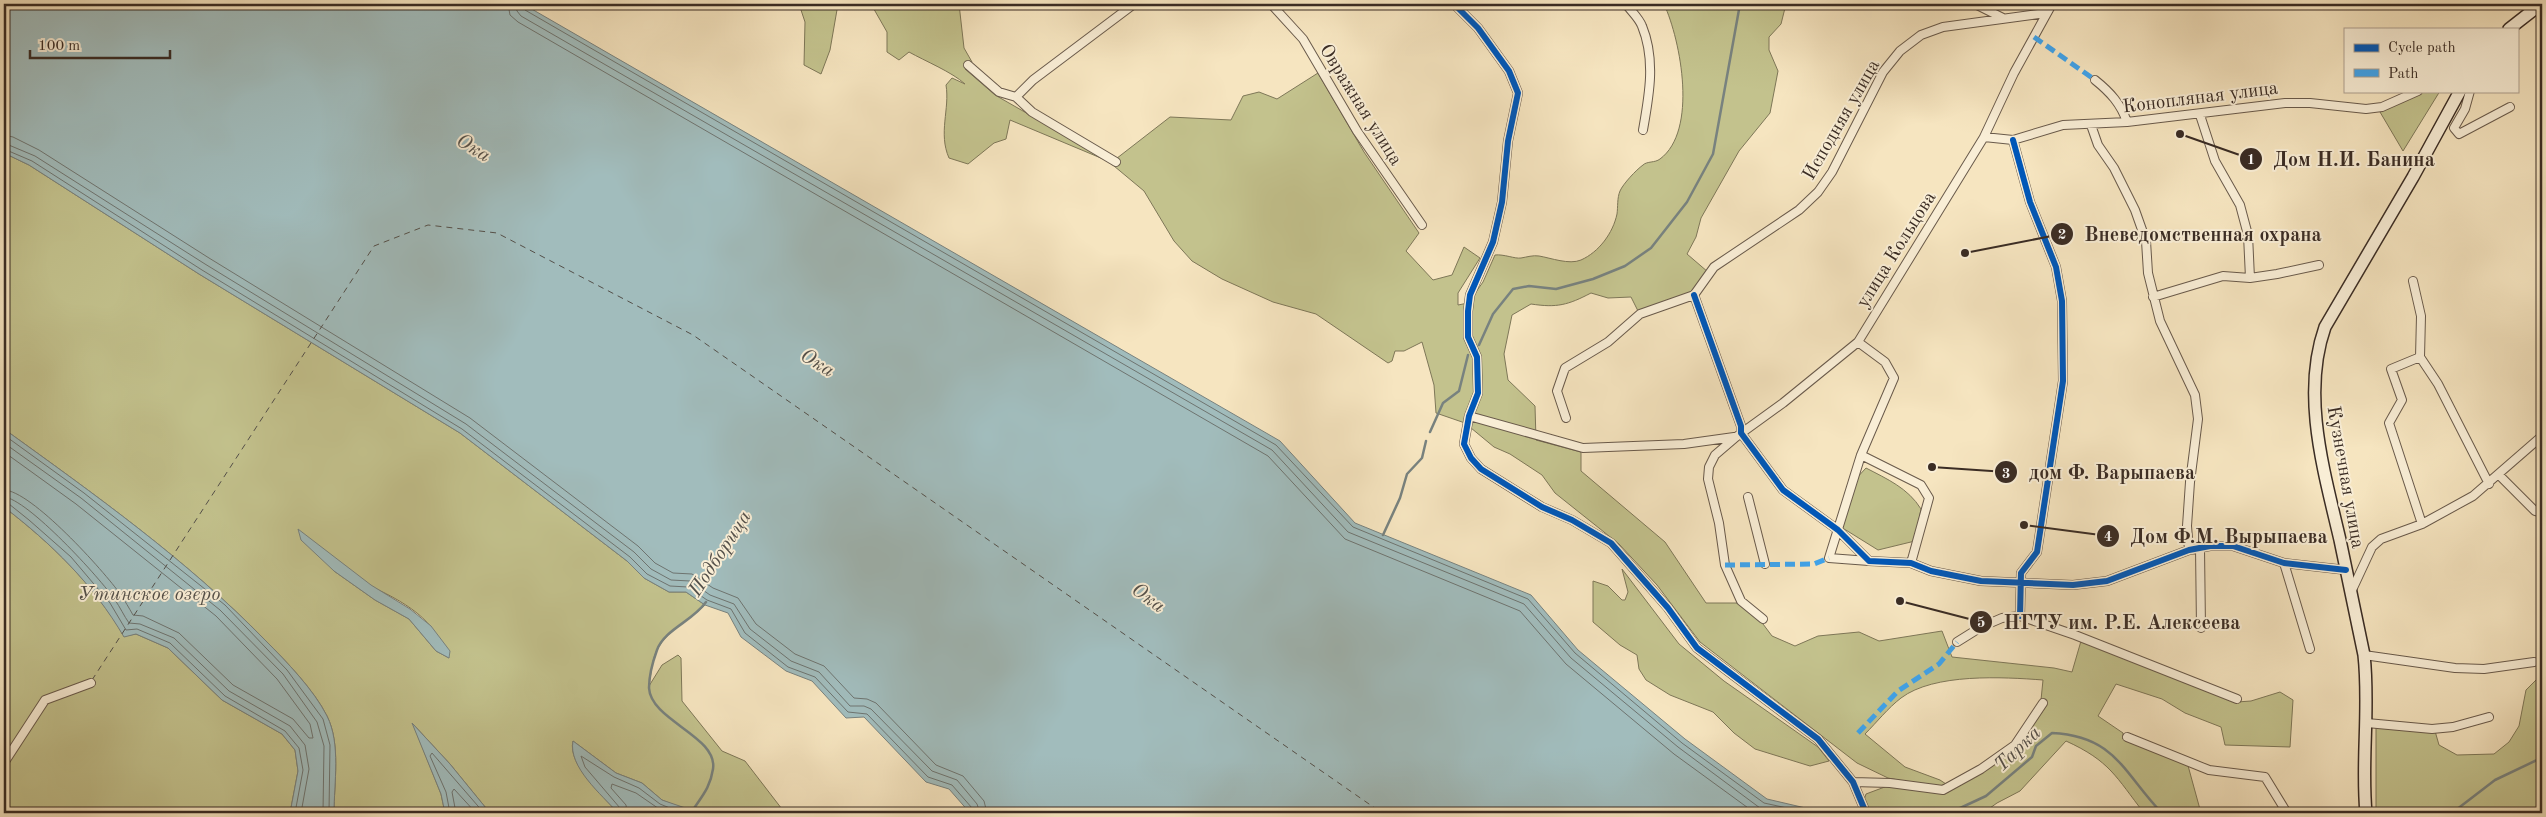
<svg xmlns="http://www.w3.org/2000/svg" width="2546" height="817" font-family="'Old Standard TT',serif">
<rect width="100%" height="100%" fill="#f6e5c0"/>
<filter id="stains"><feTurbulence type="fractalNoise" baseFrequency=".004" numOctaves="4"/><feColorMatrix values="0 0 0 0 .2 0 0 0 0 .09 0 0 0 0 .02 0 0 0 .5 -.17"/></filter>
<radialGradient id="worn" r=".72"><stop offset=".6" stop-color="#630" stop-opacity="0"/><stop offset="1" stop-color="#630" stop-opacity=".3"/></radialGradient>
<!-- green -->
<path fill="#c3c28d" stroke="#7e7758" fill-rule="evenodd" d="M799,4h39l-8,46 -9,24 -17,-9 1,-43z
M871,4h88l5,44 8,14 -7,7 30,26 117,67 58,-45 61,3 12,-24 16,-4 18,7 41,-26 46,79 55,81 -13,18 27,29 19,-5 12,-28 16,11 -22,35v12l10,-2 15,-21 12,-27c9,-1 20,4 26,3 6,-1 12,-3 18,-2 12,2 30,9 42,4 18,-8 32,-27 36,-46 1,-7 0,-16 3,-23 3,-7 16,-21 23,-26 4,-4 12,-2 17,-6 38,-28 21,-118 4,-155h122l-5,20 -12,13v13l9,21 -8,42 -31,38 -38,67 -5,19 -9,17 21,18 -15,21 -54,20 -8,-16 -23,1 -17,-5c-23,12 -34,15 -60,11l-19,11 -8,39 4,26 27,26 1,34 45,12v19l84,71 41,61h32l25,21 9,12 23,10 23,-10 41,-4 20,9 63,-10 10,26 102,11 18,4 9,-31 156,61 14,-1 29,-9 13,8 -3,47 -65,-2 -4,-18 -36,-14 -23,-14 -46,-15 -18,32 25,17v6l64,23 14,51h-57c-28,-36 -34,-52 -78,-72l-46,50 -23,12 -14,10h-114l-6,-10 3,-9 24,-9 58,7 33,-19 37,-26 29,-42 -6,-5 2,-20c-40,-3 -109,-7 -142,18 -13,10 -24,24 -36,36l40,33 35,13 6,4 -7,4 -51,-10 -31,-15 -157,-121 -43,-57 -38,-41 -64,-51 -13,-18 -32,-21 -16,-7 -29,-24 -29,-10 -2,-28 -12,-43 -18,9h-9l-3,10 -4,2 -72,-49 -43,-12 -51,-23 -30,-18 -18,-20 -30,-50 -36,-30 -98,-41 -4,19 -12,4 -26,21 -19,-6c-11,-25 1,-49 -3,-73l6,-7 13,6c-13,-12 -40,-23 -56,-32l-10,8 -12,-8v-20z
M2424,91h16l-37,60 -23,-39z
M4,153l25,12 170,109 261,159 167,128 17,17 25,14h17l19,13c-14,14 -37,25 -47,43 -6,10 -7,26 -9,38l13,-21 16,-10 3,3 1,43 40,50 23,10 40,52h-85l-21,-6 -17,-7 -20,-17 -26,-10 -43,-32c-6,23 30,55 45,72h-128l-40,-49 -37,-40 28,70 4,19h-111c0,-30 7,-69 -7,-97 -13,-26 -41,-55 -62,-76 -78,-80 -171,-146 -261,-211zM334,571c30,12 77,30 97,56 7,9 12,21 18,31l-13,-7 -27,-32 -34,-19z
M1866,468c21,11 42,20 55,41l-6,32 -37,9 -37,-23 12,-45z
M4,507c48,37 89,77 120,129l12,-2 32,14 54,52 60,34 13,16 3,21 -8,42h-286z
M1622,569l57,75 45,37 94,66 11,14 -19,5 -55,-17 -21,-16 -21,-21 -43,-17 -24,-15 -7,-11 -2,-14 -17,-10 -27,-23v-41l15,5 14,14h3l3,-8z
M2542,674v139h-166v-86l59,4 4,14 18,10 37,-1 15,-12 10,-16 7,-36z"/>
<!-- water -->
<path fill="#a1bcbc" stroke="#78827f" d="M4,4h519l757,437 75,82 176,72 47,55 107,89 82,60 60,14h-857l-21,-24 -23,-7 -62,-65 -18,1 -34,-37 -26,-10 -45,-34 -13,-24 -23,-8 -19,-13h-17l-25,-14 -17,-17 -167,-128 -261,-159 -170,-109 -25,-12z
M4,429c90,65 183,131 261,211 21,21 49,50 62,76 14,28 7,67 7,97h-44l8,-42 -3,-21 -13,-16 -60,-34 -54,-52 -32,-14 -12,3c-31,-53 -72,-93 -120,-130z
M298,529l73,56 39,24 21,17 19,25 -1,7 -13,-7 -27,-32 -34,-19 -41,-29 -33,-31z
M412,723l38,41 40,49h-45l-4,-19z
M573,741l43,32 26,10 20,17 38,13h-82c-16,-18 -50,-46 -45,-72z"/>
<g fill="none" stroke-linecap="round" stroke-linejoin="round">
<!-- shore -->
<path stroke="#6e7470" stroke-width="1" d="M508,4l2,11 8,7 750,434 77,83 175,72 46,53 108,90 81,59
M515,4l2,7 4,5 751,434 76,82 176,72 47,54 107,89 82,61 21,5
M522,4l3,6 751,435 77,82 175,72 47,54 107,90 82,60 46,10
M4,135l9,2 26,13 170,108 261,160 168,128 17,17 18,10 19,1 21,14 25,10 18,26 39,30 29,12 30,32 13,1 9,4 60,62 27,11 21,25 3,12
M4,143l31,13 170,108 261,160 168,128 17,17 20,11 19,1 20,14 24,9 16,25 41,32 28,11 31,34h14l7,3 61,62 25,9 20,24 3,9
M4,149l28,12 170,109 260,159 168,128 17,17 23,12 18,1 19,13 24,9 14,24 43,34 27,10 33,35 19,2 61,63 24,8 20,23 2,5
M4,435l80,58 141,112 62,65 36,49 7,26 -1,68
M4,443l77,55 139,112 63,64 34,48 7,24 -1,67
M4,452l72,52 140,112 61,63 33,45 3,14h-4l-16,-19 -60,-34 -54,-52 -36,-17 -10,-1c-4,-7 -8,-14 -12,-20 -17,-24 -90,-105 -117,-105
M4,497c23,1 97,82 111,103 5,7 9,16 14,23l11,1 34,14 55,53 61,35 15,19 4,24 -8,44
M4,503l5,1 20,16 42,37 39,46 16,27 11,-1 33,14 55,53 60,35 14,17 4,22 -8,43
M450,813l-4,-21 -16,-36 2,-3 52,60
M456,813l-4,-21 2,-3 22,24
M621,813l-1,-5 -35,-41 -4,-11 33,21 25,11 21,16 22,9
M627,813l-1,-8 -15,-17 1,-4 24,9 29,20"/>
<!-- stream -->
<path stroke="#78827f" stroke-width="2.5" d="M1479,345l14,-31 20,-25 16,-3 27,3 37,-10 32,-13 26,-18 36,-46 26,-48 27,-150
M1430,432l13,-29 16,-12 9,-36
M1383,535l17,-37 7,-24 15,-16 4,-17
M691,813c10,-16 19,-24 22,-44 5,-33 -62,-48 -64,-81 0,-12 4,-27 8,-38 8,-21 36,-29 49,-48
M1896,813l62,-4 28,-13 46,-39 4,-11 16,-13c64,3 72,41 110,80
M2452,813l43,-33 42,-20 5,-25"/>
<!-- ferry -->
<path stroke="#54504a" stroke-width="1" stroke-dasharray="6 5" stroke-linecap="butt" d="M92,680l282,-434 54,-21 69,8 196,102 689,478"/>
<!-- street casing -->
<g stroke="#695a4b" stroke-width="10">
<path id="street" d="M1271,4l32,35 54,92 65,94
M1454,4l24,24 31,43 9,22 -10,48 -6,61 -9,40 -23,53 -2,16v26l9,20 1,36 -9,23 -5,28 7,14 10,11 61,38 30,13 39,23 57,65 29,40 121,91 35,43 13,31
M1626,4c5,7 13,14 16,22 14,34 7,70 1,104
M1975,4l28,14
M2038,4l8,9
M968,65l31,27 17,5 16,15 84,50
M2095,80c15,12 26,24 32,42
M2470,91l-5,18 -11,19 5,6 51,-27
M1016,97l17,-17 101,-76
M2200,115l15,46 25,44 8,30 2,43
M2091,125l7,20 16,23 21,42 11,31 2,32 12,48 35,74 3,24 -8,63 -3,44 2,24
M1984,137l29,3 50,-15 64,-3 158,-19h25l56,6 16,-2 36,-16
M2013,140l17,62 26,65 6,34 1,80 -26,171 -16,21 -1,43
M2413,281l8,35 -1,41 18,27 51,100
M1694,295l47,131v7l42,57 55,40 31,31 42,2 20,8 50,10 92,4 34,-4 82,-31 21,-4h23l51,17 62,7
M2153,297l70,-21 27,2 27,-4 42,-9
M1858,342l27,20 9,16 -33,77 -32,103 40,3
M2420,357l-29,12 11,31 -13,23 33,101
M1469,416l114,32 101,-4 50,-7
M1566,418l-9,-27 8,-23 43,-26 32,-28 54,-19 20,-28 85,-57 19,-18 14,-20 51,-100 17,-21 21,-16 22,-8 103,-14
M1861,455l60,30 8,13 -18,65
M2499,475l36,36 7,2
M1748,497l17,67
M2200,548l1,80
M2284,563l26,86
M2352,590l20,-43 9,-8 41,-15 51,-28 69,-60
M1763,619l-22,-18 -16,-36 -6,-42 -11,-44 1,-12 6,-12 21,-18 47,-34 75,-61 126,-205 30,-64 38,-69
M1957,642l24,-15 21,-9 18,-2 55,19 162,64
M2364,655l91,13 29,1 50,-7
M2367,723l65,6 21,-2 36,-10
M2127,737l82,33 56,7 22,36
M4,763l41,-63 46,-17
M1853,782l37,1 53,7 38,-21 34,-24 28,-42"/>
</g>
<!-- secondary casing -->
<g stroke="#3a2c24" stroke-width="14">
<path id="secondary" d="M2509,29l32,-25
M2366,813c-5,-52 4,-105 -2,-158 -8,-39 -16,-77 -24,-115 -16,-69 -39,-145 -15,-213l88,-150 47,-86"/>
</g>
<!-- street -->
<use href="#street" stroke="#f9eed6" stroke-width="8"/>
<!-- secondary -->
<use href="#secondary" stroke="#f9eed6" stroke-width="11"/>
<!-- quiet -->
<path stroke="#3fa3eb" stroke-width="5" stroke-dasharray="10 5" stroke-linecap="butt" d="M2034,37l61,43
M1725,565l89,-1 15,-6
M1858,733l40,-42 41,-27 18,-22"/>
<!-- cycleway casing -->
<g stroke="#f9eed6" stroke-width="9">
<path id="cycleway" d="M1454,4l24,24 31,43 9,22 -10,48 -6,61 -9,40 -23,53 -2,16v26l9,20 1,36 -9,23 -5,28 7,14 10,11 61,38 30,13 39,23 57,65 29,40 121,91 35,43 13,31
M2013,140l17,62 26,65 6,34 1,80 -26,171 -16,21 -1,43
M1694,295l47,131v7l42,57 55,40 31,31 42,2 20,8 50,10 92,4 34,-4 82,-31 21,-4h23l51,17 62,7"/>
</g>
<!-- cycleway -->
<use href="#cycleway" stroke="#0057b8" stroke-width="6"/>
</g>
<g text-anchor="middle" stroke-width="4" stroke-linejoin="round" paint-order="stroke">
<!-- street labels -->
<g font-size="19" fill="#3a2c24" stroke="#f9eed6">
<text transform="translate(2200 96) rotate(-7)" y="7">Конопляная улица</text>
<text transform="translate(1362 104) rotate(58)" y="7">Овражная улица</text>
<text transform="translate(1840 119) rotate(-60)" y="7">Исподняя улица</text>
<text transform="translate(1895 249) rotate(-58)" y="7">улица Кольцова</text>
<text transform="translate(2347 477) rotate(80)" y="7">Кузнечная улица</text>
</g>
<!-- water labels -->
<g font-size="20" font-style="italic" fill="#54504a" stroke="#f9eed6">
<text transform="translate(474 147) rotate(32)" y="7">Ока</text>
<text transform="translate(818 362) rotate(32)" y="7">Ока</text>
<text transform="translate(719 553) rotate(-57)" y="7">Подборица</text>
<text x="149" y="600">Утинское озеро</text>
<text transform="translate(1149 597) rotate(36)" y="7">Ока</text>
<text transform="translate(2017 748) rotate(-44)" y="7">Тарка</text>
</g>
</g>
<!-- callouts -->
<path fill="none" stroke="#3a2c24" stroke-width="2" d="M2180 134L2251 159M1965 253L2062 234M1932 467L2006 472M2024 525L2108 536M1900 601L1981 622"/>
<g fill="#3a2c24" stroke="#f9eed6" stroke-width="2">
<circle cx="2180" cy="134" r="5"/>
<circle cx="1965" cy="253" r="5"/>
<circle cx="1932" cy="467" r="5"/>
<circle cx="2024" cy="525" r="5"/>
<circle cx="1900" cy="601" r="5"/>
<circle cx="2251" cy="159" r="12"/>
<circle cx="2062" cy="234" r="12"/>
<circle cx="2006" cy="472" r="12"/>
<circle cx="2108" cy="536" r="12"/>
<circle cx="1981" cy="622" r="12"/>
</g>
<g font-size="15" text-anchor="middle" font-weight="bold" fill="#fff">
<text x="2251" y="164">1</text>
<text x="2062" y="239">2</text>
<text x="2006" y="478">3</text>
<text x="2108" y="541">4</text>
<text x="1981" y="627">5</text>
</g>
<g font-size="20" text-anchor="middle" font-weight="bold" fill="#3a2c24" stroke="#f9eed6" stroke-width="4" stroke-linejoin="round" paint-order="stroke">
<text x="2354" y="166">Дом Н.И. Банина</text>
<text x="2203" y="241">Вневедомственная охрана</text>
<text x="2112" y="479">дом Ф. Варыпаева</text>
<text x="2229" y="543">Дом Ф.М. Вырыпаева</text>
<text x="2122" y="629">НГТУ им. Р.Е. Алексеева</text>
</g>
<!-- margin -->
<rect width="2546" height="817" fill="none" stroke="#f6e5c0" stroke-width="20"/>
<rect x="5" y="5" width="2536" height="807" fill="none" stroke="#3a2c24" stroke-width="2.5"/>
<rect x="10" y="10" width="2526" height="797" fill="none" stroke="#3a2c24"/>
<!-- legend -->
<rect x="2344" y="28" width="175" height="65" fill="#f9eed6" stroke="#ada08f"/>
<rect x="2354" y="44" width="25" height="8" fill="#0057b8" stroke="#ada08f"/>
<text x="2388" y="52" font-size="15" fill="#3a2c24">Cycle path</text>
<rect x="2354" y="69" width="25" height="8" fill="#3fa3eb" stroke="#ada08f"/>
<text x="2388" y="78" font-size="15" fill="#3a2c24">Path</text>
<!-- scale -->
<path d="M30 50v8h140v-8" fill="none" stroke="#3a2c24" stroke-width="2.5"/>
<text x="38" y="50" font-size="15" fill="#3a2c24" stroke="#f9eed6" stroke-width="4" paint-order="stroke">100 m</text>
<rect width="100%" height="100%" filter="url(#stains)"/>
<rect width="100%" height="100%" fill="url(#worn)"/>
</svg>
